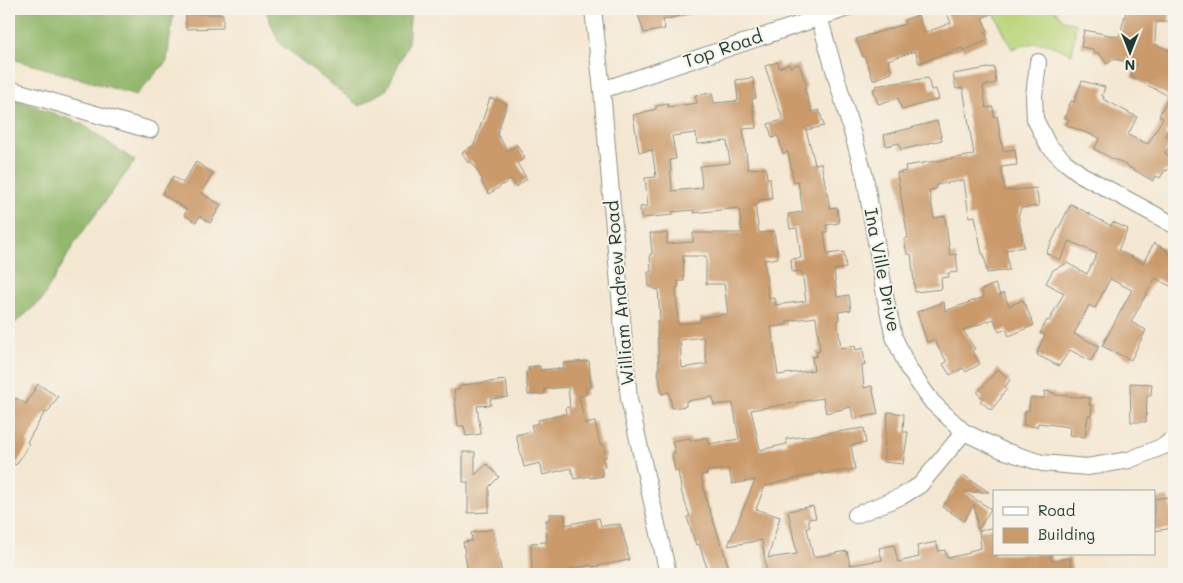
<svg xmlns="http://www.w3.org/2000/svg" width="1183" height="583" font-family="Mali,sans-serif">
<rect width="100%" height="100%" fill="#f7f3e8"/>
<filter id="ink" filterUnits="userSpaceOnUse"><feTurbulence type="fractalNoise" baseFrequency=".02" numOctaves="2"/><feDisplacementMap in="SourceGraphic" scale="10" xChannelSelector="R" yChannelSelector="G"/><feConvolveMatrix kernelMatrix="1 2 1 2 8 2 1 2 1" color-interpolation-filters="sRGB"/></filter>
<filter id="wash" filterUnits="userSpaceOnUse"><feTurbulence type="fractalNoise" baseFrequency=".0096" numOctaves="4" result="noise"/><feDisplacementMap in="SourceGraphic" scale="20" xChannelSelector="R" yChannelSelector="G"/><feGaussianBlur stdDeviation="1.12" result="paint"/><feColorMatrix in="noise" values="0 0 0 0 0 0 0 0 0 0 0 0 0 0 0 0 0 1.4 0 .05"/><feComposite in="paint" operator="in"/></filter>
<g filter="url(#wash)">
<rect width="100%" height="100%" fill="#f4e7d2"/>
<!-- green -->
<path fill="#bad67c" stroke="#6c8a58" d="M992,9h62l9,11 13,4 -4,30c-28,-12 -30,-15 -60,-5z"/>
<!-- forest -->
<path fill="#93b76c" stroke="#597a50" d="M9,9h165l-7,52 -31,34 -127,-37z
M265,9h146l-3,35 -21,45 -28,17 -80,-63z
M9,97l73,27 53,37 -59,80 -35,60 -32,27z"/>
<g id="blocks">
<!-- building -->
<path fill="#ca9a6a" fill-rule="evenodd" d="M639,9h52l1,4 -29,7 2,9 -21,4 -6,-19 2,-1z
M945,9h57l-20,9 6,13 -3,1 3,8 -25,11 -1,-3 -43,15 -4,-12 -27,9 4,13 -19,7 -8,-23h-2l-7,-18 49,-15 -1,-4 14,-5 6,18 27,-10z
M1127,9h43l-1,13h-13l-1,22 19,9v71l-2,-1 -7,12 8,5 -8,13 9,6 -7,12 -2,-1 -5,8 -4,-2 -3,5 -36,-21v1l-23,-12 6,-11 -34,-13 3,-6 -4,-1 6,-17 3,1 8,-21 23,6 -3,9 2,1 -1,2 34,18 -9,18 20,9 15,-26 -4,-2 10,-20 -38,-19 6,-13 -23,-5 -7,5 -8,-11 -6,-1v-3l-12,-2 3,-17 35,7z
M186,14h37v14l-37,1z
M778,62l1,6 10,-4 1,3 9,-3 8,23 -3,1 8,24 7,-2 5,16 -18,4 9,34 6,-1 9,45 7,-1 2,16 -13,2 1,7h-3l3,22 17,-2 2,16 -12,2 3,27 12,-2 2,15 -13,2 1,8h-2l4,28 14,-2 1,4 7,-2 2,17 -3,1 2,22 8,-2 6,28 -25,5 -2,-12 -25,6 -3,-15 -72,12 9,40 27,-6 -1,-5 78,-11 2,15 -15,2 4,24 -33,5v-2l-57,14 -9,23 24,8 -12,41 29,-4 -9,-43 25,-5 3,12 -8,1 2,8 -3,1 6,28 2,1 32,-6 3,14 32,-5 -3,-12 15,-3 4,17 21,-5 -2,-11 19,-4 3,9 6,-1 2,8 23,-5 -1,-2 12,-3 -2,-17 15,-4v27h56l2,7 18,-3 2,12 -22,4h-62l-1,-4 -19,4h-201l-5,-34 -34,6 27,-66 -23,4 -3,-15 -22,2v3l-6,1 7,33h1l22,66h-22l-10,-30 -3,1 -9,-28 3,-1 -8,-22 -4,-23h-3l-3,-17 3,-1 -3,-12 18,-3v3l18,-4 1,7 30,-5 -6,-36 -19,2 -1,-8 -27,4v5l-14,2 -3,-16 -7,2 -4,-22h1l-2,-51h3l-2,-32h-4l-1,-2h-4l-1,-15h3l-1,-18h2l-2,-21h17v11l26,-2v-9h49l-3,-25 -45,5v-3l-22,2 1,3 -32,3 -1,-11 8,-1 -3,-28 11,-1 -4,-27 -13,2 -6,-37 23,-6v-3l12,-2v3l29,-4 -2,-8 17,-2 2,10 24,-2 -2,-21 17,-2 3,20 -4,1 4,29 -13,1 5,40 18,-1 1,10h3l2,21 -13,1v4l-4,1 4,28 15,-2 4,27 -14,2 5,39 6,-1v7l31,-4 -4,-30 -10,1 -1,-13 10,-1 -4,-30 -7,1 -2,-15 15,-2 -5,-31 -4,1 -6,-30 -5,2 -5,-18 -6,2 -4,-14 15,-4 -18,-54zM696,133l1,11 30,-3 3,22 -30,3 2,22 -30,3 -2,-31 6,-1 -4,-23zM683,256h23v28h18l4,30 -28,4 1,4 -23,2 -2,-36h2v-7h6zM816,317l4,34 -4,1 1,4 -5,1 2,13 -36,5 -7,-48 16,-2v-4zM703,337l4,27 -25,4 -2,-28z
M994,67l2,16 -13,3 3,22 7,-1 1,10 3,-1 6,35 12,-2 2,16 -16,2 4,24 31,-3 3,18 -19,2v5l-2,1 6,33 -18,3 3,20 -22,3 -3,-19h-2l-7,-38 -6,1 -5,-37 -28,5v4l-7,1 5,28 11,-2 5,39 6,-1 2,18 -10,1 1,4 -8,1 1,11 -27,3 -4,-38h-4l-3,-15 4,-1 -11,-65 9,-2 -1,-5 69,-11 -11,-67 -7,1 -3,-15z
M928,78l3,12 5,-1 3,10 -37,11 -4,-12 -20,6 -5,-15 3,-1 -1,-2z
M490,98l17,6 -10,30 11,17 9,-6 8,13 -8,5 10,16 -11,8 -5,-8 -22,15 -8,-13 2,-1 -12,-19 -3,2 -6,-10 12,-8z
M937,121l5,19 -41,10 -2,-7 -13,3 -2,-11z
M196,162l17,11 -12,20 20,12 -11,18 -10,-7 -4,6 -12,-7 3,-5 -25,-16 11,-18 10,7z
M1071,204l40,22 2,-4 15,7 -10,21 25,13 11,-20 13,7 -1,2 8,4v32l-19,-10 -24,44 15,8 -15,30 -29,-14 30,-56 -22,-11 -15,29 -6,-3 -15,29 25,12 -8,15 -21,-11 -11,16 -22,-11 1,-5 7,-15 -5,-2 7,-13 2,1 15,-28 -18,-10 7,-13 14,-7 20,11 10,-20 -27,-13 -10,19 -14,-7z
M995,284l5,11 4,-2 5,13 14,-6 11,25 -25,11 -3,-7 -7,3 -5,-13 -31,11 12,19 -3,2 8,13 -14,8 -3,-4 -13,7 -7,-11 4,-2 -13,-22 -7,2 -10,-30 27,-10 1,9 39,-14 -3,-7z
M589,361l2,27 -5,1v6l-7,1 6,28 10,-2 5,23 3,-1 3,13 -3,1 2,9h-4l2,9 -13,2v-2l-16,3 -3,-11 -28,7 -3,-12 -16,4 -8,-32 17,-4 -2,-6 8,-2 -1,-3 28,-6 -1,-6 5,-1 -2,-20 -24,2 1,5 -17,1 -2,-23 3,-1 -1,-4 12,-1v4l24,-2 -1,-5z
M998,369l12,11 -5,7 2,2 -6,7 1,1 -11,13 -11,-9 3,-3 -6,-5z
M506,380l2,17 -18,2 1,6 -14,1 4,28 -15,2 -2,-10h-6l-4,-36h4l4,-5z
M1130,383l22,1 -1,12h-4l-1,26h-15z
M38,384l20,13 -11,16 -2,-1 -18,30 2,2 -13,21 -7,-4v-52l7,-11 10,6z
M1045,391l10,2v2l35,3 -1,7h3l-1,11 -3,-1 -3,22 -16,-2 1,-8 -32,-4 -1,4 -14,-2 2,-14h4l1,-13h14z
M888,412l16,2 -1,18h5l-5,32 -20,-2z
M463,452h12v23l12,-11 12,13 -10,10v25l-21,1v-31h-5z
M963,475l26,17h-25l27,17 -13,21 -4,-26 -10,17 -21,-14z
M1168,497l6,23 -3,1 2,7 -19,3v-32z
M549,514h16v11l34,-7 2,8 19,-2 8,27 -1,1 2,8 -37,7 -1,-2 -21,4v2l-11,1v2h-27l-1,-31 16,-1 -1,-22h3z
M493,529l9,45h-34l-5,-32 9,-1 -1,-8z"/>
</g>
</g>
<g filter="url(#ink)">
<use href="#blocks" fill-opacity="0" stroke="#8a9283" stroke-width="1"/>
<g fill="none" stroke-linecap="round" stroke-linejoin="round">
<!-- minor casing -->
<g stroke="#8a9283" stroke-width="18">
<path id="minor" d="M593,9l9,81 27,309 39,175
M819,17l46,160 21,124 8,36 14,31 24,34 32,30 38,18 40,13 45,4 42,-7 35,-14 10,-8
M1038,62l-4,34 1,23 13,26 17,17 17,13 92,50
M9,89l141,41
M602,90l243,-81
M856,515l46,-19 18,-11 44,-53"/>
</g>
<!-- minor -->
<use href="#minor" stroke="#fff" stroke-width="16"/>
</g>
</g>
<g text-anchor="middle" stroke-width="4" stroke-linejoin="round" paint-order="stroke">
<!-- street labels -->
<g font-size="18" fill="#1f3d34" stroke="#f7f3e8">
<text transform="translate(723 49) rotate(-19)" y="6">Top Road</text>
<text transform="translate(882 270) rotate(79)" y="6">Ina Ville Drive</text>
<text transform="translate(620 293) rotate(-95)" y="6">William Andrew Road</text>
</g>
</g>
<!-- margin -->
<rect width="1183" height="583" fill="none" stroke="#f7f3e8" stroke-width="30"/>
<!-- legend -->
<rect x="993" y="490" width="162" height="65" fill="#f7f3e8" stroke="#a1aaa0"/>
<rect x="1003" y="507" width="25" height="8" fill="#ffffff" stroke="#a1aaa0"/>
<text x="1038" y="516" font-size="15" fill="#1f3d34">Road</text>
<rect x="1003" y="528" width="25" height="15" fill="#ca9a6a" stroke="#a1aaa0"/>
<text x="1038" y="540" font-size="15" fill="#1f3d34">Building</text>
<!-- north arrow -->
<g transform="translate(1130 52) rotate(180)" stroke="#f7f3e8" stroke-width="4" paint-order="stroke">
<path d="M0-4L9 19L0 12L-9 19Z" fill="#1f3d34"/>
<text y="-8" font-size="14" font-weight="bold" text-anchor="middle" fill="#1f3d34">N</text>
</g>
</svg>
